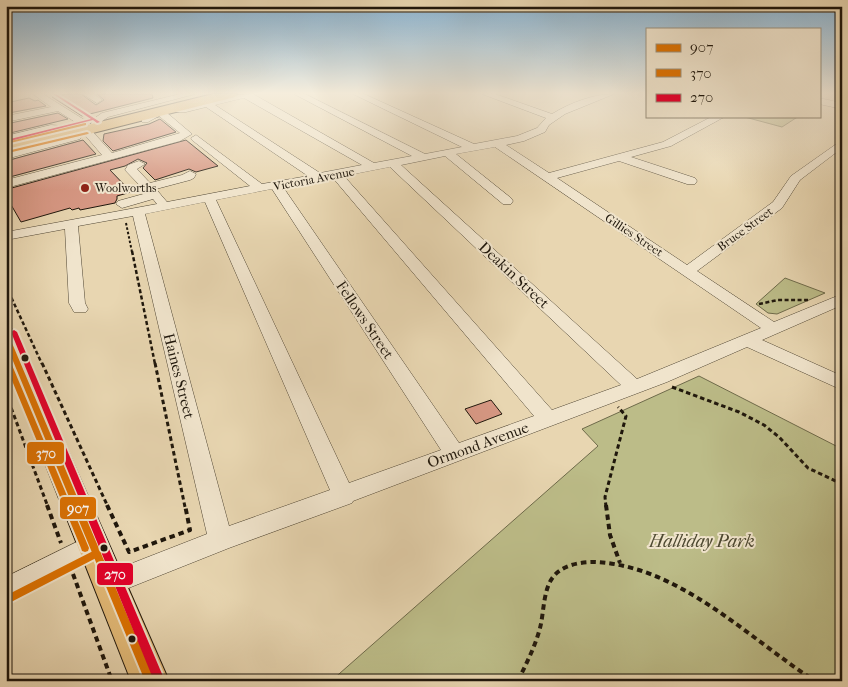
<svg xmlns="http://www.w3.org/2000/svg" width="848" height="687" font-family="'IM FELL French Canon',serif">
<rect width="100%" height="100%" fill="#e8d6b1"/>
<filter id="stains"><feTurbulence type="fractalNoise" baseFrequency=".004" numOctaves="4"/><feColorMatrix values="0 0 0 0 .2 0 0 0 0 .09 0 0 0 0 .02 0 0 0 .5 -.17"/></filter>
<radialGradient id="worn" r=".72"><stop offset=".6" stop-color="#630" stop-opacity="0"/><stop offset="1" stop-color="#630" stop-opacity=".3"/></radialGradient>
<!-- green -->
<path fill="#bcbc88" stroke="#6e6a4a" d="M741,116h58l-17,11z
M785,278l40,15 -48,21 -9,-1 -12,-9z
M699,376l143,73v232h-511l267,-235 -16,-17z"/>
<!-- building -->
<path fill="#d79884" stroke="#1f170c" d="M67,94h14l15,11 8,-5 -7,-6h55l1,4 -71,18 -30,-19z
M29,98l6,3 3,-1 8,6 -37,7 -3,-2v-8z
M58,113l10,6 -62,15v-10z
M160,119l16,13 -63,19 -10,-10 1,-7 45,-10z
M83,140l13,14 -90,24v-17z
M186,140l32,26 -22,6 -7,-3 -34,11 -12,-12 4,-5 -9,-4 -13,7 -15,4 21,22 -14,4v3l-2,4 -35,7 -1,-2 -7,2 -2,-2 -49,14 -15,-26v-3l4,-1 -2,-3z
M491,400l11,14 -26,10 -11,-15z"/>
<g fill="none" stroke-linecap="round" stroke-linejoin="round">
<!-- minor casing -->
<g stroke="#514735" stroke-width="1">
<path id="minor" d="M33,94h10l48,30 1,-4 10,-7 78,-19h15l-87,23 -10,7h-6l6,5 -5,3 19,21 68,-20 -21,-17 -11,6h-6v-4c20,-11 25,-8 47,-12 21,-5 42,-12 64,-12l121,69 38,-7 -118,-62h11l120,60 37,-7 -109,-53h11l110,50 43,-8 20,-8 9,-10 -64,-24h13l57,20c18,-11 41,-20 62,-20l-49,20 -16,11 -4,7 -21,9 -18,4 43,28 114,-31 50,-26h13l-55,30 -40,11 64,21 2,3 -2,3h-8l-68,-23 -62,17 130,87 86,-63 18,-26 51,-36v8l-42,32 -18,28 -85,63 77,51 68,-28v11l-80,35 80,36v14l-95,-43 -80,35 -314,119 -1,2 -123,45 -118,47 -9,-4 -4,-8 4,-8 105,-41 -74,-318 -55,10 7,77 3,6 -2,3h-12l-5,-9 -4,-74 -59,11v-8l151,-28 -4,-5 -31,9 -6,-4 2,-3 29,-8 -22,-23 3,-5 11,-4 6,3 -8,5 13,14 32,-8 8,-4 6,3 -2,4 -4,2 -34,9 11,13 83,-16 -58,-46 -1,-2 5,-3 66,49 46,-8 -102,-69 -20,5h-20l26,22 -12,7 -174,47v-8l96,-25 -18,-21 5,-3 -31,-20 -52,11v-6l45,-9zM244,98l118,67 -42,8 -105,-68zM495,147l266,181 -124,51 -236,-214 44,-9 58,48h8l2,-3 -2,-3 -55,-44zM390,167l231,218 -69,25 -208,-234zM333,178l201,238 -75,27 -176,-256zM272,189l169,261 -92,33 -133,-283zM205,202l125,288 -101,36 -84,-312z
M83,94h11l8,6 -5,3z
M819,98l23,5v6l-23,-5z
M51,125l12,1 5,3 -5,3 -12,-1 -45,11v-6z
M76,134l4,1 1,2 -1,2 -74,20v-6z
M93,534l9,3 3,8 -3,8 -96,49v-25z"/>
</g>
<!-- major casing -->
<g stroke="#1f170c" stroke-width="2">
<path id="major" d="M6,328l8,2 3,5 152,346h-38l-125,-317z"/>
</g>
<!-- highway casing -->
<g stroke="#1f170c" stroke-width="2">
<path id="highway" d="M213,94h24l-2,3 -229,58v-10z"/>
</g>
<!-- path-far3 -->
<path stroke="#1f170c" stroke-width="2" stroke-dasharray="2.5 2" stroke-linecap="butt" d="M126,223l6,29"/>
<!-- path-far2 -->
<path stroke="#1f170c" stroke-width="2.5" stroke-dasharray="4 2.5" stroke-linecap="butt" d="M132,251l23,113
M6,286l36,78
M759,304l19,-4h30"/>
<!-- path-far1 -->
<path stroke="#1f170c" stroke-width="3" stroke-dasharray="4.5 3" stroke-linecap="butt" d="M42,363l66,144
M155,363l30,144
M672,387l67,25 25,13 15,12 29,31 34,16
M6,394l42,113
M606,507l-1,-10 21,-81 -8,-9"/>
<!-- path -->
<path stroke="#1f170c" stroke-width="4" stroke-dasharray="5.5 4" stroke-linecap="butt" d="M47,505l14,38
M107,505l22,47 61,-22 -5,-25
M606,505l4,30 10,28
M73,574l39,107
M518,681c8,-17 17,-34 22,-53 4,-15 3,-38 13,-51 9,-12 27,-15 41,-15 84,3 153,75 221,119"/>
<!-- minor -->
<use href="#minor" fill="#f0e4cc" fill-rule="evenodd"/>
<!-- major -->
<use href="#major" fill="#e4bb78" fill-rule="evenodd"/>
<!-- highway -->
<use href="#highway" fill="#e4bb78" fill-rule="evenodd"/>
<!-- bus-1 casing -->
<g stroke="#f0e4cc" stroke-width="4">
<path id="bus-1" d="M85,123h1v2l-80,19v-2z
M6,334l3,2 146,345h-10l-139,-337z"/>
</g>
<!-- bus-2 casing -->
<g stroke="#f0e4cc" stroke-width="4">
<path id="bus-2" d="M87,132l2,1 -1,1 -80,19 -2,-1 1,-1z
M6,356l3,2 80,190 -1,3 -3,1 -3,-1 -1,-3 -75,-182z
M97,549l3,1 1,3 -1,3 -87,45 -3,1 -3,-1v-6z"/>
</g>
<!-- bus-3 casing -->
<g stroke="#f0e4cc" stroke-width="4">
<path id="bus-3" d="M53,94h3l44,28 -3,1 -4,-3 -87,22v-2l85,-21z
M14,330l3,2 145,342 1,4 -1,3h-8l-143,-349z"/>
</g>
<!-- bus-1 -->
<use href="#bus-1" fill="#dd7202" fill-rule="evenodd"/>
<!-- bus-2 -->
<use href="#bus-2" fill="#dd7202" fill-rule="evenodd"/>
<!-- bus-3 -->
<use href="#bus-3" fill="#e4002b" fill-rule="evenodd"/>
</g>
<!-- sky -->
<linearGradient id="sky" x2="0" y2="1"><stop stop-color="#89b5d5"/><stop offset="0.49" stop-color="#f5eddc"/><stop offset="1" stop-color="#f5eddc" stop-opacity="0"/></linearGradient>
<rect width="848" height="190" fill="url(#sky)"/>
<!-- markers -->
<circle fill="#8f2418" stroke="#f0e4cc" stroke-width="2" cx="85" cy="188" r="5"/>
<g fill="#1f170c" stroke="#f0e4cc" stroke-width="2">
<circle cx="25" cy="358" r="4.5"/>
<circle cx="104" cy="548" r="4.5"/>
<circle cx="132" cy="639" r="4.5"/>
</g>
<g text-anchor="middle" stroke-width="4" stroke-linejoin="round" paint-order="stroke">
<!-- far-street labels -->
<g font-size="12" fill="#1f170c" stroke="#f0e4cc">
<text transform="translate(314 179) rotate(-11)" y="4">Victoria Avenue</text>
<text transform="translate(745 229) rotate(-36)" y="4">Bruce Street</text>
<text transform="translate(634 235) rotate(34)" y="4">Gillies Street</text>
</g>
<!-- far-poi labels -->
<g font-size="12" fill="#1f170c" stroke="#f0e4cc" text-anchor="start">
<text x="95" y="192">Woolworths</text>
</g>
<!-- street labels -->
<g font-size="15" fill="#1f170c" stroke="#f0e4cc">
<text transform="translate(514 275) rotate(43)" y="5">Deakin Street</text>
<text transform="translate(365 320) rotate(56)" y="5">Fellows Street</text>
<text transform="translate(179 376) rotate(76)" y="5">Haines Street</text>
<text transform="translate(478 445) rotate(-20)" y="5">Ormond Avenue</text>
</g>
<!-- near-park labels -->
<g font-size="18" font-style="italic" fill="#4e4931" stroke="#f0e4cc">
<text x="702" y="547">Halliday Park</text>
</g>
</g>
<g stroke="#f0e4cc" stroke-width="2">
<rect x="26" y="441" width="39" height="24" rx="5" fill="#dd7202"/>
<rect x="59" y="496" width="38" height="24" rx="5" fill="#dd7202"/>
<rect x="96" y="562" width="38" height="24" rx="5" fill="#e4002b"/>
</g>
<g font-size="14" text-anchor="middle" font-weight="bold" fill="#fff">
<text x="46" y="458">370</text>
<text x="78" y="513">907</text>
<text x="115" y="579">270</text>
</g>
<!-- margin -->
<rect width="848" height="687" fill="none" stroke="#e8d6b1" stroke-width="25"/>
<rect x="8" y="8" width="833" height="672" fill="none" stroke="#1f170c" stroke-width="2.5"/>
<rect x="12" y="12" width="823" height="662" fill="none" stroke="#1f170c"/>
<!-- legend -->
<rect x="646" y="28" width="175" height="90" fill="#f0e4cc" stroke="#9c927f"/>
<rect x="656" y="44" width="25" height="8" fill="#dd7202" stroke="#9c927f"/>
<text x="690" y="52" font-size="15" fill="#1f170c">907</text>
<rect x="656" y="69" width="25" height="8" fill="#dd7202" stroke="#9c927f"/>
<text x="690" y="78" font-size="15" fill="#1f170c">370</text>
<rect x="656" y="94" width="25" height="8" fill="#e4002b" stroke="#9c927f"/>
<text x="690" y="102" font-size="15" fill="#1f170c">270</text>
<rect width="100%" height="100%" filter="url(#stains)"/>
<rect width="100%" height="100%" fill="url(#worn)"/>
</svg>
